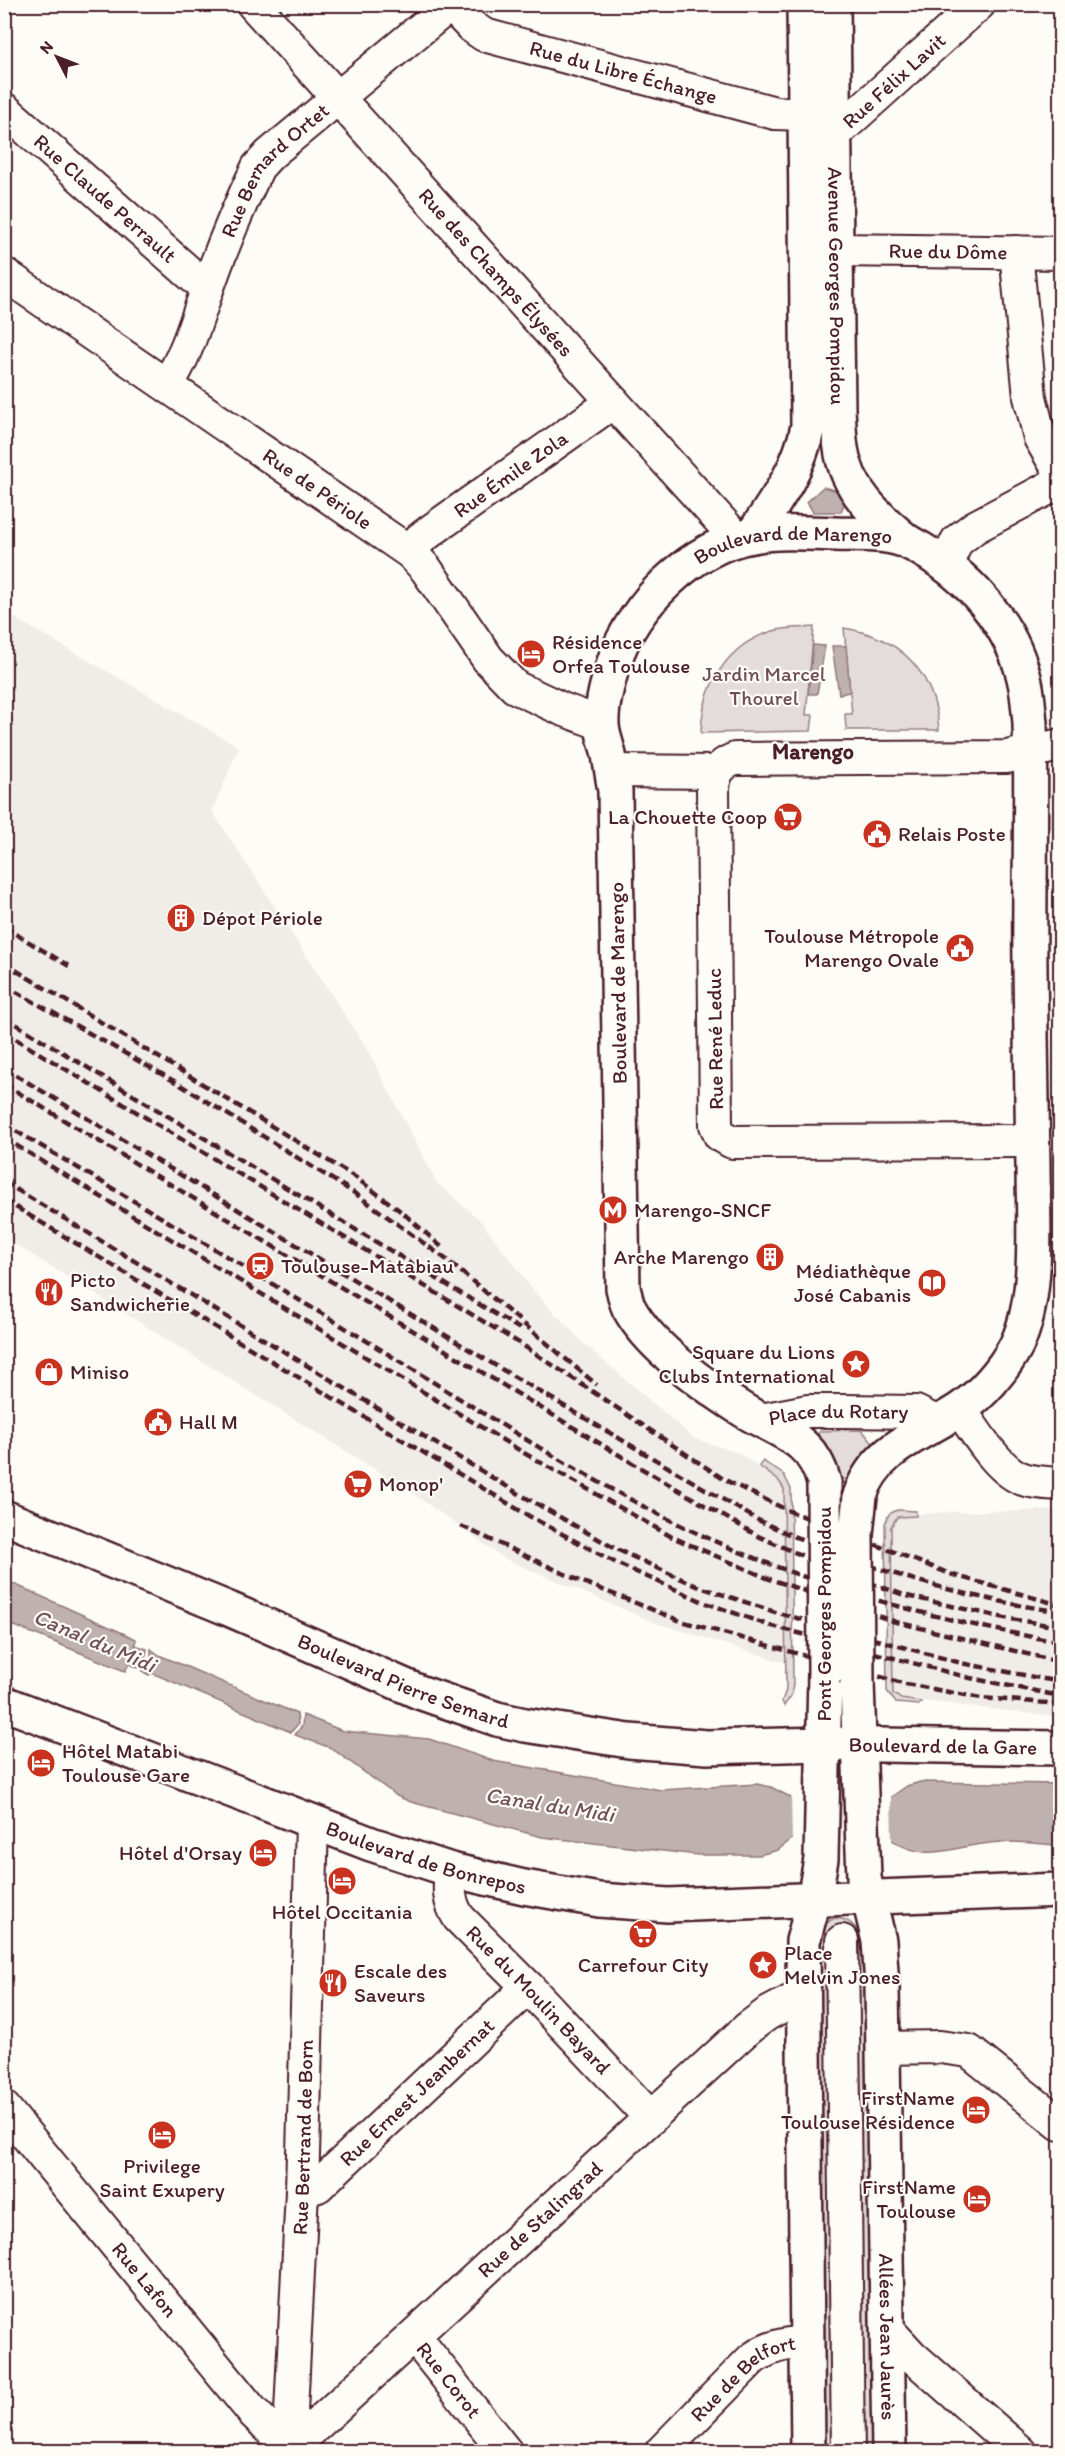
<svg xmlns="http://www.w3.org/2000/svg" width="1065" height="2456" font-family="Itim,sans-serif">
<rect width="100%" height="100%" fill="#fdfcf7"/>
<filter id="ink" filterUnits="userSpaceOnUse"><feTurbulence type="fractalNoise" baseFrequency=".0167" numOctaves="2"/><feDisplacementMap in="SourceGraphic" scale="12" xChannelSelector="R" yChannelSelector="G"/><feConvolveMatrix kernelMatrix="1 2 1 2 8 2 1 2 1" color-interpolation-filters="sRGB"/></filter>
<g filter="url(#ink)">
<!-- built -->
<path fill="#f0ece8" d="M4,612l235,135 -27,64 155,238 70,134 44,38 52,69 51,54 111,95 44,14 43,31 3,15 1,164 -130,-40 -151,-64 -94,-67 -406,-254z
M1060,1510v207l-162,-19 -5,-5v-7l-2,-159 4,-9 21,-2v-2l39,-2z"/>
<!-- green -->
<path fill="#e3dcda" stroke="#967e82" stroke-width="1.5" d="M814,627l-8,88h7l-2,16 -110,2c1,-46 26,-89 72,-102 14,-4 28,-3 41,-4z
M844,628c57,9 91,45 95,102h-93l-1,-16h7z
M862,1430l13,16 -24,33h-7l-5,-4 -7,-20 -16,-18 4,-6z
M763,1461l21,14 7,14 2,195 -2,12 -7,10 -2,-5 4,-11 -2,-201 -5,-8 -20,-15z
M897,1510l19,1v5l-19,1 -6,10 2,166 8,6 20,3 -2,3 -23,-2 -9,-12 -2,-167 4,-10z
M835,1918c27,1 26,26 30,47l13,486h-59l-6,-483c4,-17 3,-43 22,-50z"/>
<!-- water -->
<path fill="#c0b1b1" stroke="#91777b" stroke-width="1.5" d="M823,487l15,4 7,10 -4,11h-28l-6,-10z
M813,645l12,1 -8,48h-9z
M832,646h14l4,46 -11,2z
M5,1580l131,59 -1,6 12,4 -2,11 -7,8 -9,-4 -4,7 -120,-49z
M151,1649l8,6 138,59 1,10 -7,8 -139,-59 -3,2 -7,-4 9,-8z
M303,1715l40,16 86,8 64,22 168,29 96,-6 14,3 21,11 99,-1 16,-11 13,-4 140,2v61c-22,-1 -47,-5 -70,-2 -38,3 -63,21 -98,-3l-100,-1 -14,11 -19,5h-61l-156,-18 -131,-35 -14,-6 -66,-48 -36,-13 7,-9z"/>
<!-- pier -->
<path fill="#fdfcf7" d="M791,1793h100l1,50h-100z"/>
<g fill="none" stroke-linecap="round" stroke-linejoin="round">
<!-- minor casing -->
<g stroke="#4a1f2b" stroke-width="36">
<g id="minor">
<path id="s1" d="M253,4l485,536"/>
<path id="s2" d="M451,5l20,21 13,9 291,78 31,1"/>
<path id="s3" d="M4,109l191,169 13,7"/>
<path id="s4" d="M836,133l143,-129"/>
<path id="s5" d="M836,250l224,3"/>
<path d="M1016,252l14,145 10,41 20,34"/>
<path id="s6" d="M4,274l407,279 15,16 62,90 27,28 47,22 40,15"/>
<path id="s7" d="M167,385c20,-31 29,-64 41,-98 14,-40 31,-81 50,-120l12,-13 181,-150"/>
<path id="s8" d="M411,553l9,-14 12,-9 181,-128"/>
<path d="M946,565l11,-24 18,-14 85,-45"/>
<path d="M612,771l104,1"/>
<path d="M1033,1141l-301,1 -12,-7 -4,-10 -3,-337c2,-16 6,-23 22,-29l272,-2 53,-12"/>
<path d="M960,1410c15,20 38,61 63,69 12,4 25,4 37,5"/>
<path id="s9" d="M761,1420l47,-9h37l71,1 20,10"/>
<path id="s10" d="M451,1870c-2,19 -3,31 8,48l69,69 123,131"/>
<path d="M842,1941l6,511"/>
<path d="M883,2048l57,-1 29,4 91,73"/>
<path id="s11" d="M4,2108l249,304 36,35"/>
<path id="s12" d="M302,2191l16,-5 210,-199"/>
<path d="M888,2330l24,26 109,96"/>
<path id="s13" d="M414,2336l92,116"/>
<path id="s14" d="M284,2452l26,-21 438,-403 19,-14 36,-19"/>
<path id="s15" d="M289,2452l13,-261 10,-369"/>
<path id="s16" d="M661,2452l91,-93c18,-13 33,-15 55,-18"/>
</g>
</g>
<!-- major casing -->
<g stroke="#4a1f2b" stroke-width="38">
<g id="major">
<path id="s17" d="M833,4l5,406c1,13 1,25 3,38 5,41 37,70 67,94"/>
<path d="M752,536c24,-35 48,-68 56,-110l-4,-422"/>
<path id="s18" d="M824,1483c-11,-46 -46,-51 -81,-73 -38,-24 -91,-61 -113,-100 -4,-6 -5,-15 -7,-22l-8,-497c-2,-12 -4,-24 -6,-36 -2,-10 -7,-21 -7,-31 -1,-20 6,-43 12,-62 19,-57 78,-116 138,-126 27,-5 55,-3 82,-2 24,1 54,-2 76,9 56,29 104,81 116,144 2,12 3,24 4,36 2,82 -1,163 0,245 1,66 2,132 3,199 0,54 7,130 -17,179 -13,24 -34,49 -57,64 -37,24 -85,39 -99,86"/>
<path id="s19" d="M4,1517l225,92 190,83 78,27 28,6 104,16 78,6 117,-3 236,4"/>
<path id="s20" d="M857,1683l7,195 15,63 3,45 7,466"/>
<path id="s21" d="M4,1703l367,141 80,26 73,17 75,13 69,5 392,-15"/>
<path d="M808,2452l-5,-511 11,-41 7,-41 4,-185"/>
</g>
</g>
<!-- minor -->
<use href="#minor" stroke="#fdfcf7" stroke-width="32"/>
<!-- major -->
<use href="#major" stroke="#fdfcf7" stroke-width="33"/>
<!-- rail -->
<path stroke="#4a1f2b" stroke-width="4.5" stroke-dasharray="9 4.5" stroke-linecap="butt" d="M4,927l65,39
M4,963l351,214 48,36 41,36
M4,985l170,96 182,113 91,66 150,125
M4,1017l516,312
M4,1032l520,314 201,134 62,30 166,65 107,30
M4,1068l499,302 255,150c91,43 191,75 291,90
M4,1084l635,383 119,69 81,36 68,24 98,22 55,9
M4,1124c120,71 239,142 358,214 110,67 218,140 335,195 115,54 238,87 363,109
M4,1138l520,315 148,84 95,41 129,44 164,40
M4,1182l512,310 100,57 81,37 78,26 186,51 99,19
M4,1200l525,316 89,48 88,39 62,22 202,53 90,18
M461,1526l117,54 103,41 225,63 75,14 79,6"/>
<!-- major-bridge casing -->
<g stroke="#4a1f2b" stroke-width="38" stroke-linecap="butt">
<path id="major-bridge" d="M824,1483l1,191
M857,1683l-1,-149 4,-38"/>
</g>
<!-- major-bridge -->
<use href="#major-bridge" stroke="#fdfcf7" stroke-width="33"/>
</g>
</g>
<!-- icons -->
<defs>
<g id="hotel-disc" transform="scale(1.5)"><circle r="9.5" fill="#c8321e" stroke="#fdfcf7"/><path d="M-6-4.5h1.5V1H6V5H4.5V3h-9V5H-6ZM-4 0a1.8 1.8 0 1 1 3.6 0ZM.5 0V-2.5h3Q6-2.5 6 0Z" fill="#fff"/></g>
<g id="supermarket-disc" transform="scale(1.5)"><circle r="9.5" fill="#c8321e" stroke="#fdfcf7"/><path d="M-6-5.5h2.5l.6 2H6L4.5 2H-2.5L-4.4-4H-6ZM-1.5 3.2a1.3 1.3 0 1 0 .1 0ZM3 3.2a1.3 1.3 0 1 0 .1 0Z" fill="#fff"/></g>
<g id="civic-disc" transform="scale(1.5)"><circle r="9.5" fill="#c8321e" stroke="#fdfcf7"/><path d="M-.6-6.5H3V-4.5H.6V-3L4-1V1h2V6H-6V1h2V-1L-.6-3ZM-1.2 2.5V6h2.4V2.5Z" fill="#fff"/></g>
<g id="building-disc" transform="scale(1.5)"><circle r="9.5" fill="#c8321e" stroke="#fdfcf7"/><path d="M-4-6H4V6H1V3H-1V6H-4ZM-2.5-4.3h1.7v1.8h-1.7ZM.8-4.3h1.7v1.8H.8ZM-2.5-1h1.7V.8h-1.7ZM.8-1h1.7V.8H.8Z" fill="#fff"/></g>
<g id="metro-disc" transform="scale(1.5)"><circle r="9.5" fill="#c8321e" stroke="#fdfcf7"/><path d="M-5.5 5V-5H-3L0 0L3-5H5.5V5H3V-.5L0 4L-3-.5V5Z" fill="#fff"/></g>
<g id="station-disc" transform="scale(1.5)"><circle r="9.5" fill="#c8321e" stroke="#fdfcf7"/><path d="M-3-6H3Q5-6 5-4V2Q5 4 3 4L4.5 6H3L1.5 4h-3L-3 6H-4.5L-3 4Q-5 4-5 2V-4Q-5-6-3-6ZM-3.5-4v3h7v-3ZM-3.5 1v1.5H-2V1ZM2 1v1.5H3.5V1Z" fill="#fff"/></g>
<g id="library-disc" transform="scale(1.5)"><circle r="9.5" fill="#c8321e" stroke="#fdfcf7"/><path d="M-6-4Q-3-5.5-.7-3.5V5Q-3 3-6 4ZM6-4Q3-5.5 .7-3.5V5Q3 3 6 4Z" fill="#fff"/></g>
<g id="restaurant-disc" transform="scale(1.5)"><circle r="9.5" fill="#c8321e" stroke="#fdfcf7"/><path d="M-5-6h1v4h1v-4h1v4h1v-4h1v5L-1.5 .5V6h-2V.5L-5-1ZM5-6V6H3V1.5H1.5Q1.5-4 5-6Z" fill="#fff"/></g>
<g id="sight-disc" transform="scale(1.5)"><circle r="9.5" fill="#c8321e" stroke="#fdfcf7"/><path d="M0-6L1.8-2.2L6-1.7L2.9 1.2L3.7 5.4L0 3.3L-3.7 5.4L-2.9 1.2L-6-1.7L-1.8-2.2Z" fill="#fff"/></g>
<g id="shop-disc" transform="scale(1.5)"><circle r="9.5" fill="#c8321e" stroke="#fdfcf7"/><path d="M-5-2.5h2.3a2.7 3.5 0 0 1 5.4 0H5L5.5 6h-11ZM-1.5-2.5h3a1.5 2.3 0 0 0-3 0Z" fill="#fff"/></g>
</defs>
<g fill-rule="evenodd">
<use href="#hotel-disc" x="531" y="654"/>
<use href="#supermarket-disc" x="788" y="817"/>
<use href="#civic-disc" x="877" y="834"/>
<use href="#building-disc" x="181" y="918"/>
<use href="#civic-disc" x="960" y="948"/>
<use href="#metro-disc" x="613" y="1210"/>
<use href="#building-disc" x="770" y="1257"/>
<use href="#station-disc" x="260" y="1266"/>
<use href="#library-disc" x="932" y="1283"/>
<use href="#restaurant-disc" x="49" y="1292"/>
<use href="#sight-disc" x="856" y="1364"/>
<use href="#shop-disc" x="49" y="1372"/>
<use href="#civic-disc" x="158" y="1422"/>
<use href="#supermarket-disc" x="358" y="1484"/>
<use href="#hotel-disc" x="41" y="1763"/>
<use href="#hotel-disc" x="263" y="1853"/>
<use href="#hotel-disc" x="342" y="1881"/>
<use href="#supermarket-disc" x="643" y="1934"/>
<use href="#sight-disc" x="763" y="1965"/>
<use href="#restaurant-disc" x="333" y="1983"/>
<use href="#hotel-disc" x="976" y="2110"/>
<use href="#hotel-disc" x="162" y="2135"/>
<use href="#hotel-disc" x="977" y="2199"/>
</g>
<g text-anchor="middle" stroke-width="4.5" stroke-linejoin="round" paint-order="stroke">
<!-- street labels -->
<g font-size="21" fill="#4a1f2b" stroke="#fdfcf7">
<text dy="7" stroke="none"><textPath href="#s2" startOffset="189">Rue du Libre Échange</textPath></text>
<text dy="7" stroke="none"><textPath href="#s4" startOffset="78">Rue Félix Lavit</textPath></text>
<text dy="7" stroke="none"><textPath href="#s7" startOffset="244">Rue Bernard Ortet</textPath></text>
<text dy="7" stroke="none"><textPath href="#s3" startOffset="135">Rue Claude Perrault</textPath></text>
<text dy="7" stroke="none"><textPath href="#s5" startOffset="112">Rue du Dôme</textPath></text>
<text dy="7" stroke="none"><textPath href="#s1" startOffset="362">Rue des Champs Élysées</textPath></text>
<text dy="7" stroke="none"><textPath href="#s17" startOffset="282">Avenue Georges Pompidou</textPath></text>
<text dy="7" stroke="none"><textPath href="#s8" startOffset="128">Rue Émile Zola</textPath></text>
<text dy="7" stroke="none"><textPath href="#s6" startOffset="380">Rue de Périole</textPath></text>
<text dy="7" stroke="none"><textPath href="#s18" startOffset="1152">Boulevard de Marengo</textPath></text>
<text transform="translate(618 983) rotate(-91)" y="7">Boulevard de Marengo</text>
<text transform="translate(715 1039) rotate(-91)" y="7">Rue René Leduc</text>
<text dy="7" stroke="none"><textPath href="#s9" startOffset="78">Place du Rotary</textPath></text>
<text transform="translate(824 1614) rotate(-90)" y="7">Pont Georges Pompidou</text>
<text dy="7" stroke="none"><textPath href="#s19" startOffset="432">Boulevard Pierre Semard</textPath></text>
<text dy="7" stroke="none"><textPath href="#s19" startOffset="981">Boulevard de la Gare</textPath></text>
<text dy="7" stroke="none"><textPath href="#s21" startOffset="450">Boulevard de Bonrepos</textPath></text>
<text dy="7" stroke="none"><textPath href="#s10" startOffset="164">Rue du Moulin Bayard</textPath></text>
<text dy="7" stroke="none"><textPath href="#s12" startOffset="153">Rue Ernest Jeanbernat</textPath></text>
<text dy="7" stroke="none"><textPath href="#s15" startOffset="315">Rue Bertrand de Born</textPath></text>
<text dy="7" stroke="none"><textPath href="#s14" startOffset="346">Rue de Stalingrad</textPath></text>
<text dy="7" stroke="none"><textPath href="#s11" startOffset="222">Rue Lafon</textPath></text>
<text dy="7" stroke="none"><textPath href="#s20" startOffset="656">Allées Jean Jaurès</textPath></text>
<text dy="7" stroke="none"><textPath href="#s13" startOffset="56">Rue Corot</textPath></text>
<text dy="7" stroke="none"><textPath href="#s16" startOffset="112">Rue de Belfort</textPath></text>
</g>
<!-- poi labels -->
<g font-size="21" fill="#4a1f2b" stroke="#fdfcf7" text-anchor="start">
<text x="552" y="649">Résidence<tspan x="552" dy="24">Orfea Toulouse</tspan></text>
<text x="767" y="824" text-anchor="end">La Chouette Coop</text>
<text x="898" y="841">Relais Poste</text>
<text x="202" y="925">Dépot Périole</text>
<text x="939" y="943" text-anchor="end">Toulouse Métropole<tspan x="939" dy="24">Marengo Ovale</tspan></text>
<text x="634" y="1217">Marengo-SNCF</text>
<text x="749" y="1264" text-anchor="end">Arche Marengo</text>
<text x="281" y="1273">Toulouse-Matabiau</text>
<text x="911" y="1278" text-anchor="end">Médiathèque<tspan x="911" dy="24">José Cabanis</tspan></text>
<text x="70" y="1287">Picto<tspan x="70" dy="24">Sandwicherie</tspan></text>
<text x="835" y="1359" text-anchor="end">Square du Lions<tspan x="835" dy="24">Clubs International</tspan></text>
<text x="70" y="1379">Miniso</text>
<text x="179" y="1429">Hall M</text>
<text x="379" y="1491">Monop'</text>
<text x="62" y="1758">Hôtel Matabi<tspan x="62" dy="24">Toulouse Gare</tspan></text>
<text x="242" y="1860" text-anchor="end">Hôtel d'Orsay</text>
<text x="342" y="1919" text-anchor="middle">Hôtel Occitania</text>
<text x="784" y="1960">Place<tspan x="784" dy="24">Melvin Jones</tspan></text>
<text x="643" y="1972" text-anchor="middle">Carrefour City</text>
<text x="354" y="1978">Escale des<tspan x="354" dy="24">Saveurs</tspan></text>
<text x="955" y="2105" text-anchor="end">FirstName<tspan x="955" dy="24">Toulouse Résidence</tspan></text>
<text x="162" y="2173" text-anchor="middle">Privilege<tspan x="162" dy="24">Saint Exupery</tspan></text>
<text x="956" y="2194" text-anchor="end">FirstName<tspan x="956" dy="24">Toulouse</tspan></text>
</g>
<!-- park labels -->
<g font-size="21" fill="#704e57" stroke="#fdfcf7">
<text x="764" y="681">Jardin Marcel<tspan x="764" dy="24">Thourel</tspan></text>
</g>
<!-- neighbourhood labels -->
<g font-size="22" font-weight="bold" fill="#4a1f2b" stroke="#fdfcf7">
<text x="813" y="759">Marengo</text>
</g>
<!-- water labels -->
<g font-size="22" font-style="italic" fill="#73525a" stroke="#fdfcf7">
<text transform="translate(95 1640) rotate(23)" y="8">Canal du Midi</text>
<text transform="translate(550 1804) rotate(9)" y="8">Canal du Midi</text>
</g>
</g>
<!-- margin -->
<rect width="1065" height="2456" fill="none" stroke="#fdfcf7" stroke-width="24"/>
<rect x="12" y="12" width="1041" height="2432" fill="none" stroke="#4a1f2b" stroke-width="2" filter="url(#ink)"/>
<!-- north arrow -->
<g transform="translate(57 57) rotate(312)" stroke="#fdfcf7" stroke-width="4.5" paint-order="stroke">
<path d="M0-4.5L10 22L0 15L-10 22Z" fill="#4a1f2b"/>
<text y="-9" font-size="16" font-weight="bold" text-anchor="middle" fill="#4a1f2b">N</text>
</g>
</svg>
